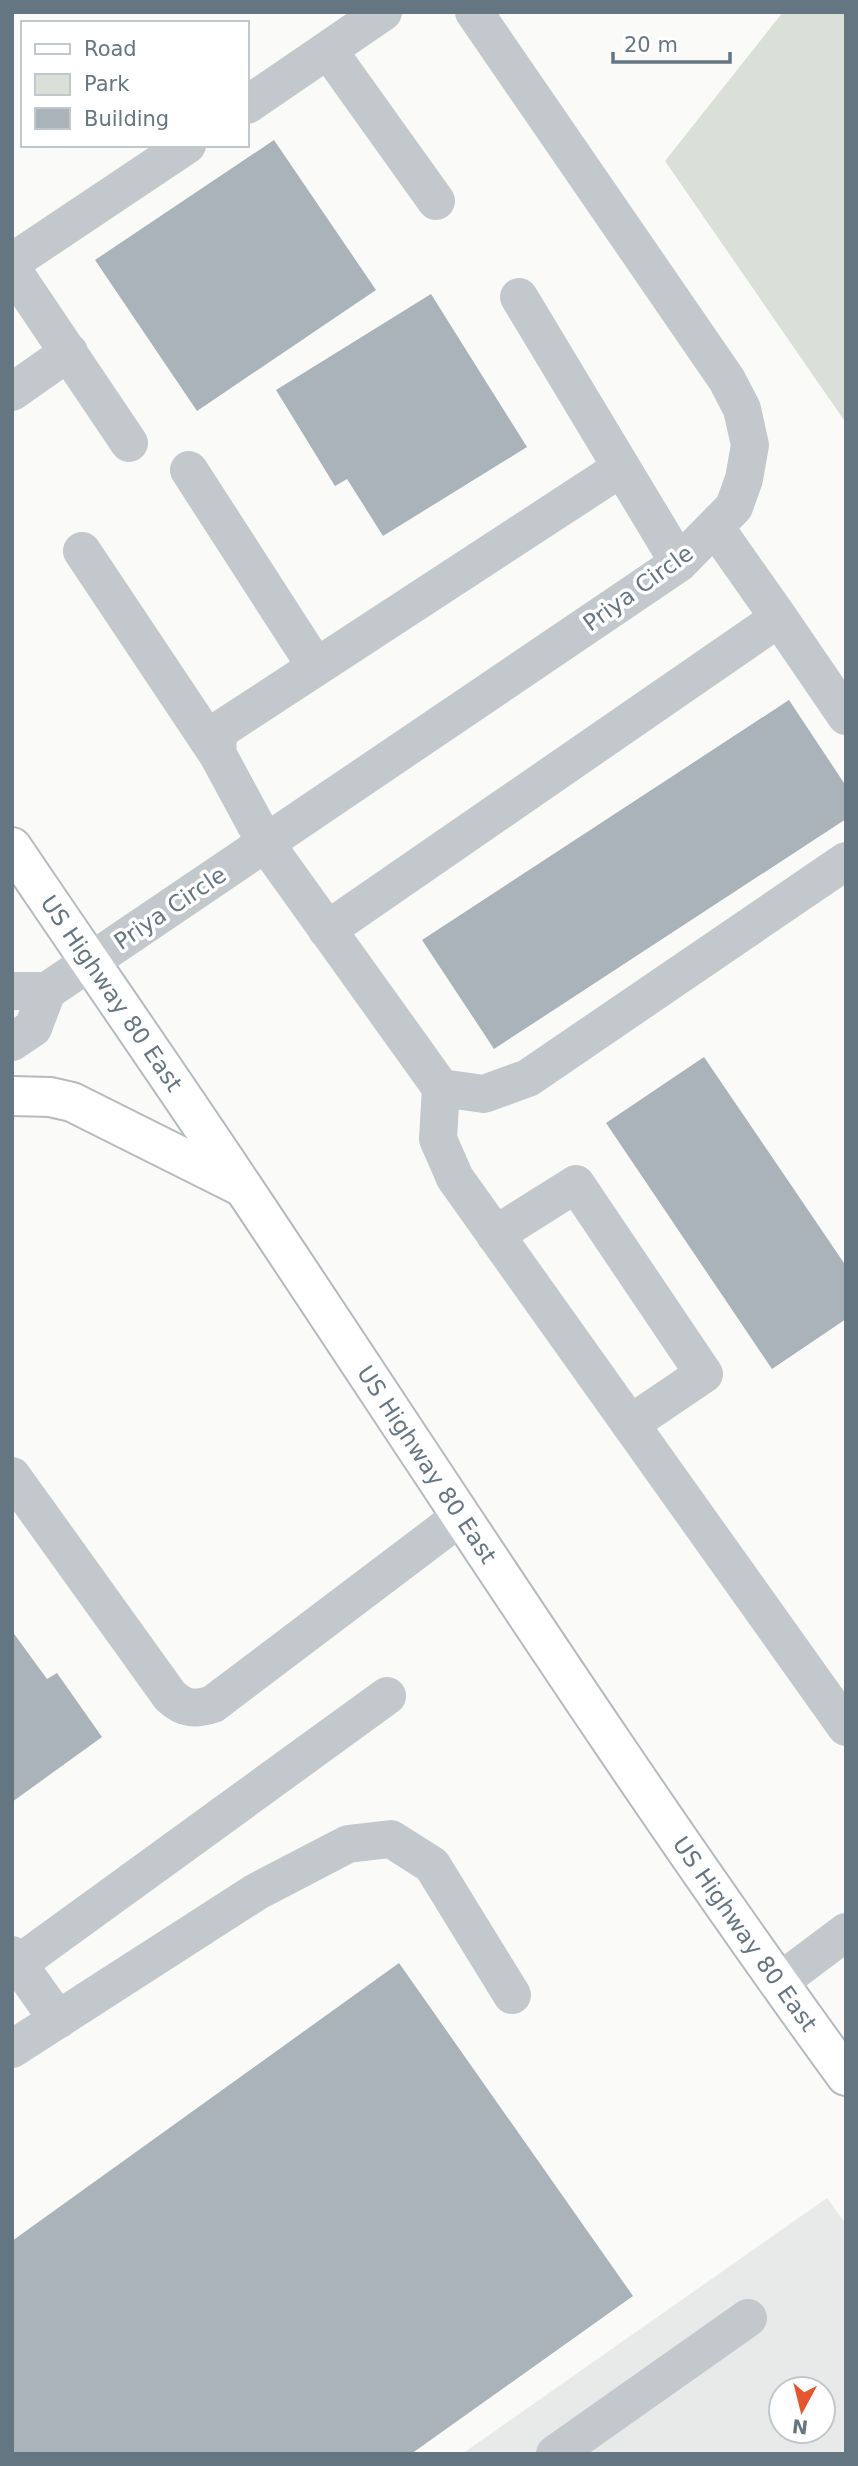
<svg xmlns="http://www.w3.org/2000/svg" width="858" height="2466" font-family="'DejaVu Sans',sans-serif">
<rect width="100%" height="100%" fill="#fafaf8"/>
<!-- built -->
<path fill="#e8e9e9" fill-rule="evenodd" d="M827,2198l19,26v230h-384zM781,2389h42v42h-42z"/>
<!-- green -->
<path fill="#dadfd7" d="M783,12h63v411l-181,-262z"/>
<!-- building -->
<path fill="#aab3b9" d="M274,140l102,150 -179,121 -102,-151z
M431,294l96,153 -144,89 -36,-57 -12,7 -59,-96z
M789,700l57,86v33l-352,230 -72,-109z
M704,1057l142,209v53l-74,50 -166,-246z
M12,1631l35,48 10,-6 45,64 -90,65z
M399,1963l234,333 -222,158h-399v-213z"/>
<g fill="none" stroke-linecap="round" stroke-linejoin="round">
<!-- major casing -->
<g stroke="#b5babe" stroke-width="42">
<g id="major">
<path id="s1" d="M12,847c77,114 155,226 231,340 199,298 392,600 603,889"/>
<path d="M12,1096l38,1 22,5 166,83"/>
</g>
</g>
<!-- minor -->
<path stroke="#c3c8cc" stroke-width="38" d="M328,50l108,151
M247,105l136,-93
M12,262l175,-117
M12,269l117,174
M519,297l160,266
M12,392l57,-40
M621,468l-398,260 -6,12 1,15 48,89 175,244 -3,51 17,39 391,549
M189,470l127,197
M82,551l136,204
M779,618l67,98
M327,930l452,-312 -64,-91
M12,991h35
M12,1042l21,-14 14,-37 632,-428 55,-56 10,-28 6,-34 -8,-36 -15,-29 -253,-368
M441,1088l43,6 44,-16 318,-217
M495,1235l81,-51 128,190 -74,50
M12,1476l158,220c14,13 25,14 43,8l246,-186
M12,1955l46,65
M18,1964l369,-268
M778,1983l68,-51
M12,2049l244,-157 92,-48 43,-5 41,26 80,130
M555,2454l193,-136"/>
<!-- major -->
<use href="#major" stroke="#fff" stroke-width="38"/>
</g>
<g text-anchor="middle" stroke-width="7" stroke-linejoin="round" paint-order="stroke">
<!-- street labels -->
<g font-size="23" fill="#657683" stroke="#fff">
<text transform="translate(638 588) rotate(-36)" y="8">Priya Circle</text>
<text transform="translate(170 908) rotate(-34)" y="8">Priya Circle</text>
<text dy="8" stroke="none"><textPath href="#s1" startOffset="177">US Highway 80 East</textPath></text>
<text dy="8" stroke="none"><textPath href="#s1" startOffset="744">US Highway 80 East</textPath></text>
<text dy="8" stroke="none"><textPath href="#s1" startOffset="1311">US Highway 80 East</textPath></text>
</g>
</g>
<!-- border -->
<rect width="858" height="2466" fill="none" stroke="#657683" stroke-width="28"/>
<!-- legend -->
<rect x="21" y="21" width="228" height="126" fill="#ffffff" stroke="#c1c8cd" stroke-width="2"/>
<rect x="35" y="44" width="35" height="10" fill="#ffffff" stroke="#c1c8cd" stroke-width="2"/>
<text x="84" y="56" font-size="21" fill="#657683">Road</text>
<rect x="35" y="74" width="35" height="21" fill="#dadfd7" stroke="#c1c8cd" stroke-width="2"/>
<text x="84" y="91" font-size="21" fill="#657683">Park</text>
<rect x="35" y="108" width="35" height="21" fill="#aab3b9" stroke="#c1c8cd" stroke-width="2"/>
<text x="84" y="126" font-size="21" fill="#657683">Building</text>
<!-- north arrow -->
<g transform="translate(802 2410) rotate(187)"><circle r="33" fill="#ffffff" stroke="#c1c8cd" stroke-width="2"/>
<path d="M0-5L12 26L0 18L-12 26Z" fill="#e4572e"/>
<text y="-10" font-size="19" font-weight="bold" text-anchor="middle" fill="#657683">N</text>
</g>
<!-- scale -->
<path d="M613 52v10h117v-10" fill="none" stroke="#657683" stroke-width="3.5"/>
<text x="624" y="52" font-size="21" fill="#657683" stroke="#ffffff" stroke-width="5" paint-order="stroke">20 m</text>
</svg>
